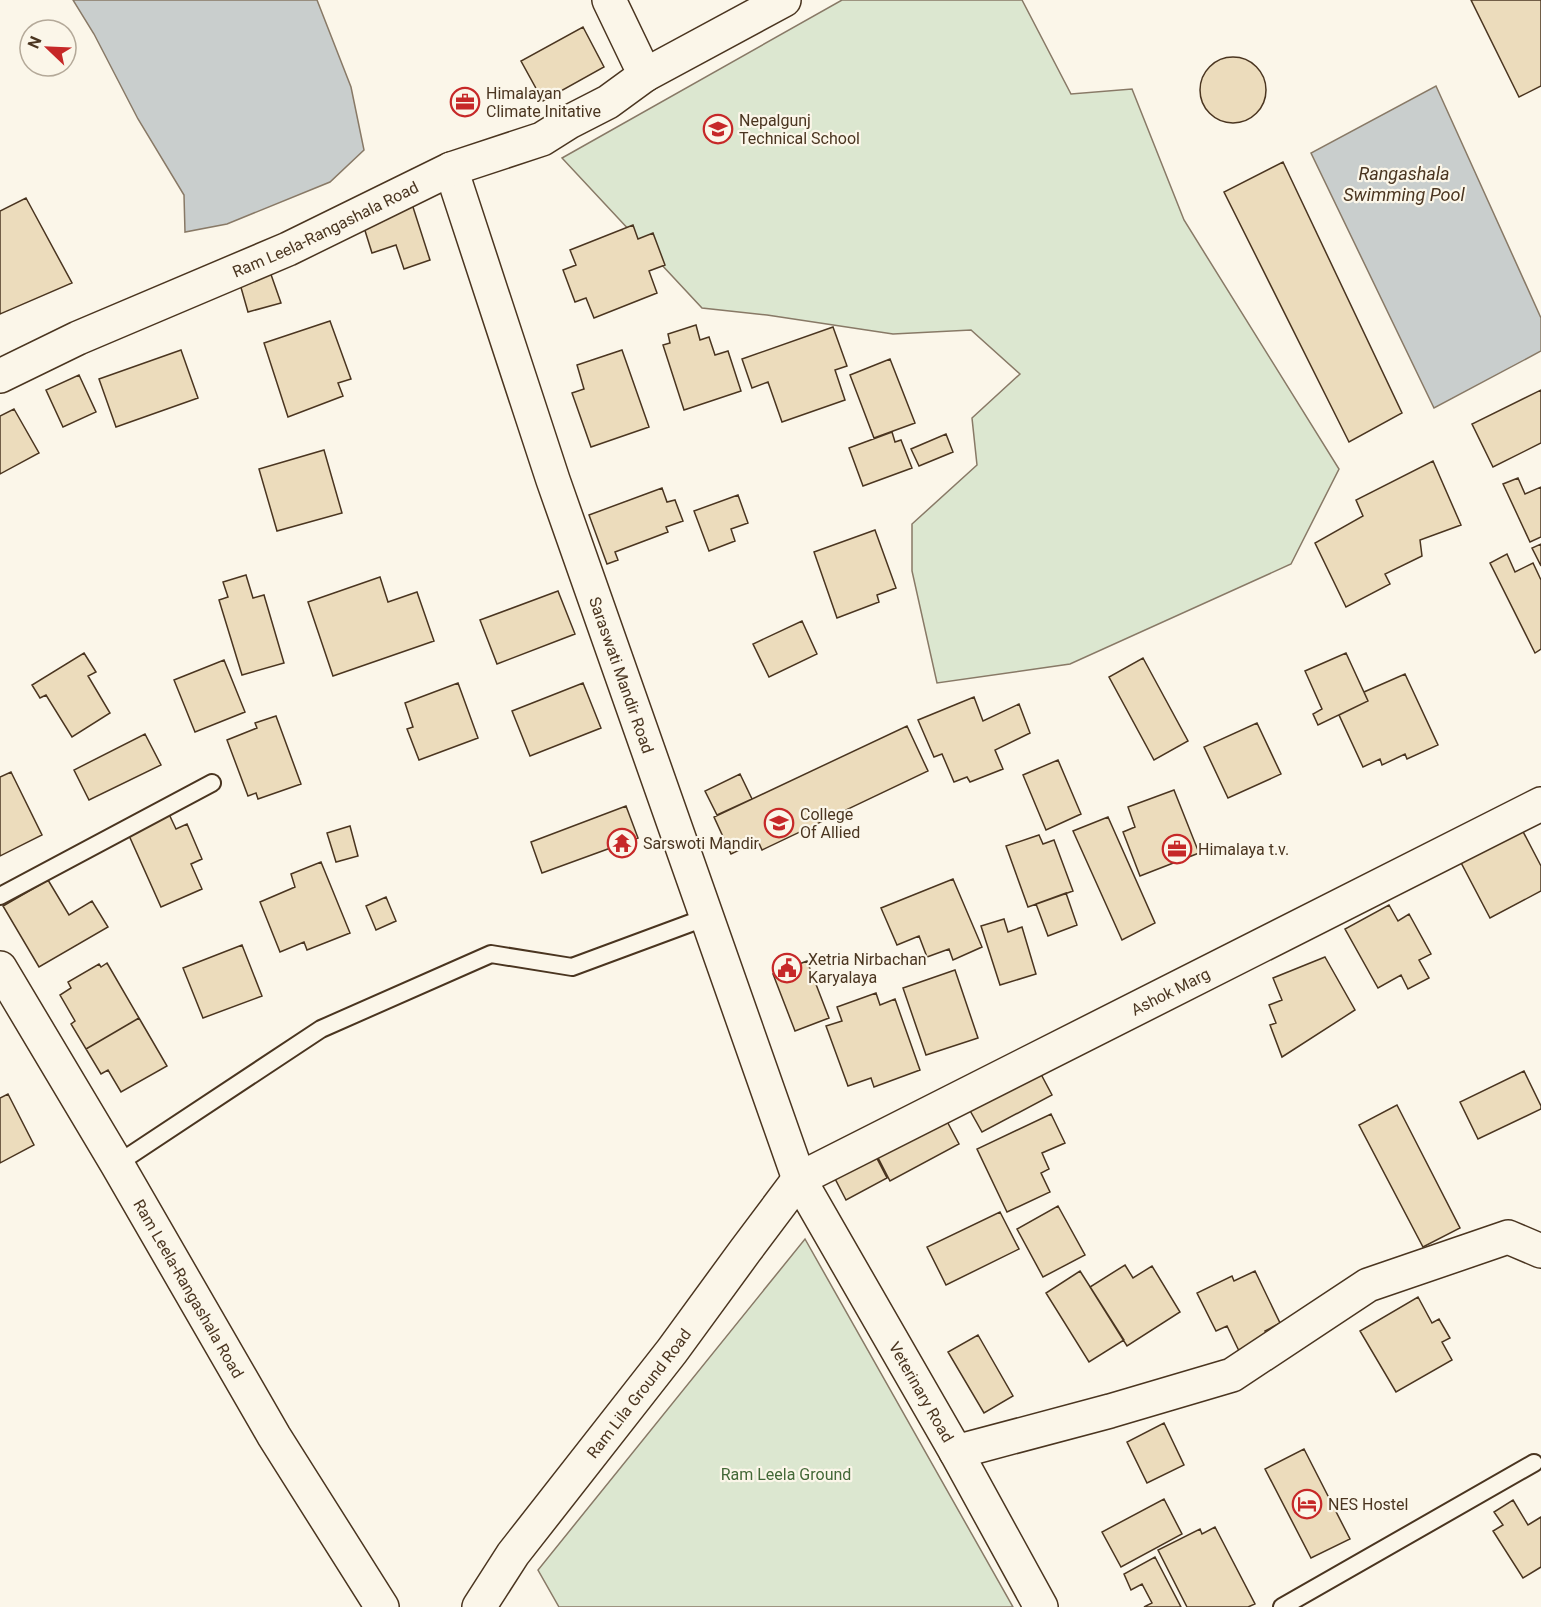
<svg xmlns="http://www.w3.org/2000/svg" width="1541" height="1607" font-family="Roboto,sans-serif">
<rect width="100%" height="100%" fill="#fbf6e9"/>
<!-- green -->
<path fill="#dce7d0" stroke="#887966" stroke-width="1.5" d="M842,0h180l49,94 61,-5 52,131 155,249 -48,95 -221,100 -133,19 -25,-112v-47l65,-59 -5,-47 48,-44 -49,-44 -78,4 -126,-19 -65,-7 -140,-150z
M805,1239l208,368h-454l-21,-37z"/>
<!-- water -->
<path fill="#c9cecd" stroke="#887966" stroke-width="1.5" d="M73,0h244l34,87 13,63 -34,32 -103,42 -42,8 -1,-37 -46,-76 -44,-85z
M1436,86l105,232v33l-107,57 -123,-255z"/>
<!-- building -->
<path fill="#ecdcbc" stroke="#4a3520" stroke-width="1.5" d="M1471,0h70v86l-22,11z
M583,27l21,40 -61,34 -22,-40z
M1200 90a33 33 0 1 1 66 0a33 33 0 1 1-66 0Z
M1283,162l119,251 -53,29 -125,-250z
M26,198l46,85 -72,31v-103z
M412,204l18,56 -26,9 -8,-24 -24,8 -10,-32z
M633,225l5,14 15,-6 12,32 -16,6 8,22 -63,25 -8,-20 -11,4 -12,-32 13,-5 -6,-15z
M268,266l13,37 -33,9 -10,-35z
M330,321l21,58 -13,4 5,13 -55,21 -24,-74z
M696,325l4,15 9,-3 6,18 13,-4 13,40 -57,19 -21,-65 7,-2 -2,-9z
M833,327l14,39 -12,4 10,30 -63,22 -14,-40 -16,6 -10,-29z
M181,350l17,48 -82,29 -17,-48z
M622,350l27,77 -58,20 -19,-54 12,-4 -7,-24z
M890,359l25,64 -41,15 -24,-63z
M79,375l17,37 -33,15 -17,-37z
M1541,390v53l-48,24 -21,-43z
M14,409l25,44 -39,21v-58z
M892,432l3,10 6,-2 11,28 -49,18 -14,-38z
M946,434l7,18 -34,14 -8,-17z
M324,450l18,63 -65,18 -18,-62z
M1433,461l28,64 -41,15 2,16 -37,18 5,10 -44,23 -31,-64 48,-27 -7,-16z
M1518,478l7,16 16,-7v50l-11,5 -27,-58z
M662,488l5,14 8,-2 8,21 -17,6 2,5 -53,20 3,8 -11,4 -18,-49z
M738,495l10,28 -17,6 4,12 -26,10 -15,-40z
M875,530l21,58 -19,7 2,7 -42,16 -23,-66z
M1541,544v22l-9,-18z
M1507,554l8,18 18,-9 8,17v69l-6,4 -45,-90z
M246,575l7,23 11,-3 20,68 -42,12 -23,-75 9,-3 -5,-15z
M380,577l8,25 29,-10 17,49 -101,35 -25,-74z
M558,591l17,43 -78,30 -17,-44z
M802,621l15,33 -48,23 -16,-33z
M84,653l12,19 -8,4 22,37 -38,24 -26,-42 -6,3 -8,-13z
M1346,653l22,48 -50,24 -5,-11 9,-5 -17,-38z
M1143,658l45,83 -34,19 -45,-83z
M224,660l21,52 -50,20 -21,-52z
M1405,674l33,71 -31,14 -2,-5 -23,11 -2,-6 -17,8 -24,-52 29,-14 -4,-9z
M458,683l20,55 -59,22 -12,-31 6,-2 -8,-24z
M583,683l18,45 -71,28 -18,-45z
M974,697l9,24 36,-17 11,29 -35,17 8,19 -33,13 -3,-5 -13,5 -12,-28 -8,3 -16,-37z
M276,716l25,68 -43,15 -2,-6 -8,3 -21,-56 30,-12 -2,-5z
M1257,723l24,51 -53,24 -24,-51z
M907,726l21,45 -166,79 -4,-9 -27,13 -17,-37z
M145,734l16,31 -72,35 -15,-30z
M1058,760l23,54 -35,16 -23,-55z
M11,772l31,63 -42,21v-79z
M740,774l12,25 -35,16 -12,-24z
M1174,790l25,63 -59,23 -17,-44 12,-5 -7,-20z
M626,806l12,32 -96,35 -11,-31z
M168,812l8,17 11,-5 15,35 -11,5 11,25 -41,18 -34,-76z
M1108,817l47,106 -33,17 -49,-109z
M1518,822l23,44v25l-51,27 -33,-63z
M350,826l8,30 -22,6 -9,-29z
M1039,835l4,9 11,-4 19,51 -45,16 -22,-61z
M321,862l29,71 -43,17 -3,-8 -24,10 -20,-50 35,-15 -4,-13z
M953,879l29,68 -29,13 -4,-11 -22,8 -8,-21 -22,9 -16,-37z
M48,880l21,35 23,-14 16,26 -69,40 -36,-61z
M1066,893l11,32 -29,11 -12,-32z
M386,897l10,24 -20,9 -10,-24z
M1389,905l9,16 11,-7 22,40 -12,6 10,18 -21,11 -7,-14 -23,13 -33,-59z
M1004,919l4,13 14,-5 14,47 -36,11 -19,-59z
M242,945l20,51 -59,22 -20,-50z
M1325,957l30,53 -73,47 -12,-32 6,-2 -7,-18 13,-5 -9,-22z
M807,961l22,57 -34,13 -22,-57z
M107,963l32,55 -53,31 -15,-25 4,-3 -15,-26 11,-7 -3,-6 31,-18 2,3z
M955,970l23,68 -52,17 -23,-67z
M876,993l4,12 15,-6 25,71 -46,17 -3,-9 -23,8 -22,-60 16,-5 -5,-14z
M139,1018l28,48 -46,26 -13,-22 -7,4 -15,-25z
M1034,1061l18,34 -70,37 -19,-34z
M1524,1071l17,35v3l-63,30 -18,-37z
M8,1094l26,51 -34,18v-65z
M1397,1105l63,123 -37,19 -64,-122z
M941,1110l18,34 -69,37 -18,-35z
M1051,1114l14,29 -23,10 7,16 -8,4 9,19 -43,20 -30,-63z
M870,1145l17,33 -41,22 -17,-33z
M1058,1206l27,49 -42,22 -26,-48z
M1000,1212l19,37 -73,36 -19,-38z
M1125,1265l8,13 19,-12 28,46 -53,34 -37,-59z
M1080,1271l44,69 -35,22 -43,-69z
M1255,1271l25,52 -15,8 4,7 -29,15 -13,-27 -11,5 -19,-38 35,-17 2,5z
M1418,1297l14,26 7,-4 11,19 -8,4 10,18 -56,32 -36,-61z
M978,1335l35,61 -29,17 -36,-61z
M1164,1423l20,42 -37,18 -20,-41z
M1304,1449l46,90 -39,19 -46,-89z
M1164,1499l18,35 -61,33 -19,-35z
M1513,1500l15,25 13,-8v50l-18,11 -30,-47 10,-6 -9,-13z
M1215,1527l40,77 -7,3h-61l-29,-57 42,-21 2,5z
M1155,1557l26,50h-37l8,-4 -10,-19 -11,6 -7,-16z"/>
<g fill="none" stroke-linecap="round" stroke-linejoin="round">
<!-- service casing -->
<g stroke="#4a3520" stroke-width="20">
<path id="service" d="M0,896l212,-113
M117,1164l204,-135 170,-75 81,13 135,-50
M1282,1607l252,-144"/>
</g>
<!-- minor casing -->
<g stroke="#4a3520" stroke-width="36">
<g id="minor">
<path d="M645,75l139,-75"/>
<path id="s1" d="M0,968l117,196 157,272 108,171"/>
<path d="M956,1452l154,-41 122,-36 136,-90 140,-48 33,14"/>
<path id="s2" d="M479,1607l34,-53 159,-203 73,-100 54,-72"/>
</g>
</g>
<!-- tertiary casing -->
<g stroke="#4a3520" stroke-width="36">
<g id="tertiary">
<path id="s3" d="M451,169l102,311 246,699 157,273 85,155"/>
<path id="s4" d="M0,376l78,-38 210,-89 163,-80 91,-30 27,-17 39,-20 37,-27 -36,-75"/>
<path id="s5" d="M799,1179l742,-375"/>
</g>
</g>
<!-- service -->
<use href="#service" stroke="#fbf6e9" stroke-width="16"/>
<!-- minor -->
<use href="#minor" stroke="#fbf6e9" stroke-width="33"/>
<!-- tertiary -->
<use href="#tertiary" stroke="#fbf6e9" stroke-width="33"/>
</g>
<!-- icons -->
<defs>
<g id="office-ring" transform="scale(1.5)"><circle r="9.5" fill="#fbf6e9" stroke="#c62828" stroke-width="1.5"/><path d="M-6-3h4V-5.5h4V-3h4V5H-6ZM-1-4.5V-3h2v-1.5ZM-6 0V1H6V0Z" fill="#c62828"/></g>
<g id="school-ring" transform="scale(1.5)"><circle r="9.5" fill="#fbf6e9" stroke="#c62828" stroke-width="1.5"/><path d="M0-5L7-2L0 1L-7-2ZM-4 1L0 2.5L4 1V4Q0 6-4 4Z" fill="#c62828"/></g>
<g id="university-ring" transform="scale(1.5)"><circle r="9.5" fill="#fbf6e9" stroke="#c62828" stroke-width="1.5"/><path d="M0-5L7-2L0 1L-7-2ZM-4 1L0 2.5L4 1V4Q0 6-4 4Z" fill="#c62828"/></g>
<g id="temple-ring" transform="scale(1.5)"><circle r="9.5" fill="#fbf6e9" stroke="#c62828" stroke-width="1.5"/><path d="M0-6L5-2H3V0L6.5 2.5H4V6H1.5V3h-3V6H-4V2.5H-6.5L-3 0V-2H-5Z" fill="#c62828"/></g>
<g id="civic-ring" transform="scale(1.5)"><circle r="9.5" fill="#fbf6e9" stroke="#c62828" stroke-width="1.5"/><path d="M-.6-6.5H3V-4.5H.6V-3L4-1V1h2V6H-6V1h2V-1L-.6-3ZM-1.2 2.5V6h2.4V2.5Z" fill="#c62828"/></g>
<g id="hotel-ring" transform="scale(1.5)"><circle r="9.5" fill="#fbf6e9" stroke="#c62828" stroke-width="1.5"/><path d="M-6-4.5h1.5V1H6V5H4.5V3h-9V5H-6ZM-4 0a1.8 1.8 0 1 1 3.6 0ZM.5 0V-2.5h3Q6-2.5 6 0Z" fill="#c62828"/></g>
</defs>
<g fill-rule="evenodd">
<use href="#office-ring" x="465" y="102"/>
<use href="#school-ring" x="718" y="129"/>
<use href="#university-ring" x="779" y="823"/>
<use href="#temple-ring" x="622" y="843"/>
<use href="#office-ring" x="1177" y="849"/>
<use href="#civic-ring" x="787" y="968"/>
<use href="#hotel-ring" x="1307" y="1504"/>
</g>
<g text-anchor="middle" stroke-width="4.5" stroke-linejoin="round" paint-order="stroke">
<!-- poi labels -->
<g font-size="16" fill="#4a3520" stroke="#fbf6e9" text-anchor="start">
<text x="486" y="99">Himalayan<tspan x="486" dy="18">Climate Initative</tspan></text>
<text x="739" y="126">Nepalgunj<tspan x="739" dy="18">Technical School</tspan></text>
<text x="800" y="820">College<tspan x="800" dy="18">Of Allied</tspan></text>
<text x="643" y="849">Sarswoti Mandir</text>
<text x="1198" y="855">Himalaya t.v.</text>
<text x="808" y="965">Xetria Nirbachan<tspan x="808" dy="18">Karyalaya</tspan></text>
<text x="1328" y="1510">NES Hostel</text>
</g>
<!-- street labels -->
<g font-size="16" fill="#4a3520" stroke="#fbf6e9">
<text dy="6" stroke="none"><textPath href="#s4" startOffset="357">Ram Leela-Rangashala Road</textPath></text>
<text dy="6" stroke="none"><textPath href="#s3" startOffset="534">Saraswati Mandir Road</textPath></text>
<text dy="6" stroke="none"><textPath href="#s5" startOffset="416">Ashok Marg</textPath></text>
<text dy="6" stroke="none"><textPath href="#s1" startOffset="372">Ram Leela-Rangashala Road</textPath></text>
<text dy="6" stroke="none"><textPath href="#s3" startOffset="1314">Veterinary Road</textPath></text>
<text dy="6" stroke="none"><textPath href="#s2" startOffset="267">Ram Lila Ground Road</textPath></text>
</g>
<!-- park labels -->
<g font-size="16" fill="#436837" stroke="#fbf6e9">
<text x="786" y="1480">Ram Leela Ground</text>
</g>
<!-- water labels -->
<g font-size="18" font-style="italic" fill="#4a3520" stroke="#fbf6e9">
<text x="1404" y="180">Rangashala<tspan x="1404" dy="21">Swimming Pool</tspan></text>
</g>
</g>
<!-- north arrow -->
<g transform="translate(48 48) rotate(293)"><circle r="28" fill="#fbf6e9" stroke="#b4a999" stroke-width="1.5"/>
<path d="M0-4.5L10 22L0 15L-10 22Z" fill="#c62828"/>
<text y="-9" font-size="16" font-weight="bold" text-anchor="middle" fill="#4a3520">N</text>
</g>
</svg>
